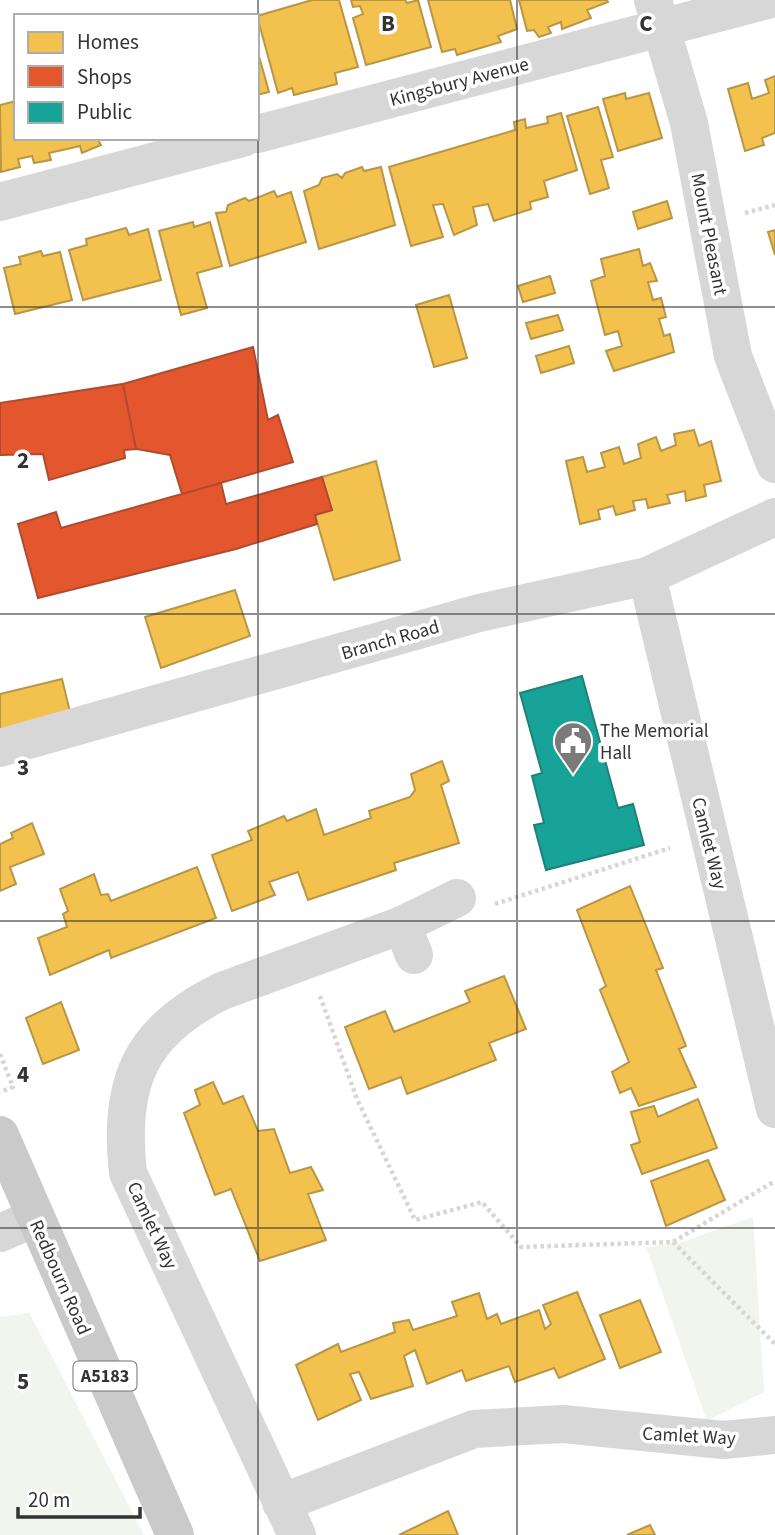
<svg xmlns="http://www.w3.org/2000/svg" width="775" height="1535" font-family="'Source Sans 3',sans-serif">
<rect width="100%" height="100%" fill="#fff"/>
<!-- green -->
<path fill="#f1f5ed" d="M753,1217l11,175 -57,29 -61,-174 36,-5z
M30,1313v1l114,221h-144v-218z"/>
<!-- homes -->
<path fill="#f2c14e" stroke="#b99646" stroke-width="2" d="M312,0h27l19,67 -23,6 2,11 -43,11 -2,-7 -14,5 -21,-77z
M351,0h54l2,3 11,-3 13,47 -65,18 -13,-47 10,-4 -3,-8 -7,1z
M428,0h82l7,29 -19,7 3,6 -44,13 -2,-6 -13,3z
M519,0h88l1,2 -21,8 4,8 -29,11 -1,-7 -13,5 3,6 -12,4 -5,-7 -7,1z
M257,49l12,43 -12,3z
M775,76v57l-13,5 2,7 -19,6 -17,-62 20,-6 4,16 17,-6 -4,-13z
M625,93l1,6 23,-6 13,45 -44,13 -15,-52z
M16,101v37h81l4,7 -19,8 -2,-7 -31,7 2,7 -17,3 -2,-7 -14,3 2,8 -19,5 -1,-67z
M598,107l15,50 -12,3 8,28 -19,6 -23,-78z
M561,113l16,57 -33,11 4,16 -18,5 1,7 -37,12 -6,-17 -15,3 4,18 -23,10 -11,-31 -10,1 10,32 -32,9 -22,-79 126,-37 -1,-8 11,-3 1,9 22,-5 -1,-6z
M362,167l2,4 17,-4 14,58 -76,24 -15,-58 15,-6 3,-7 15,-4 5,4 3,-5z
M274,191l3,6 14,-5 15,50 -76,24 -14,-53 10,-1 2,-7 17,-7 4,3z
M667,201l5,17 -34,11 -5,-17z
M193,222l1,5 16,-5 12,44 -25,7 10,35 -26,7 -22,-84z
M126,228l3,7 19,-6 13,51 -78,20 -14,-50 18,-5 -1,-6z
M775,230v25l-7,-23z
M639,249l4,17 7,-3 7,18 -9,1 5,18 8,-2 5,19 -7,2 5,17 6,-2 4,18 -60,19 -8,-20 16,-5 -4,-15 -13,4 -14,-54 14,-5 -4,-17z
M41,251l2,5 17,-4 12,48 -57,14 -11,-46 17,-4 -2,-7z
M550,276l5,17 -32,9 -5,-16z
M449,295l18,63 -33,9 -18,-62z
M558,315l5,15 -32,9 -5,-16z
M569,346l5,17 -33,10 -5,-17z
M694,430l5,16 12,-5 10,40 -17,4 2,11 -20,5 -1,-10 -18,4 3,8 -22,5 -2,-9 -13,2 2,9 -19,5 -3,-9 -15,4 2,9 -20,5 -14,-63 17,-4 4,15 18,-5 -4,-14 18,-6 5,17 17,-6 -3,-14 18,-7 5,14 15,-6 -2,-11z
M376,461l24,99 -66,20 -19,-65 17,-5 -10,-33z
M235,590l15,46 -89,32 -16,-51z
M62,679l8,33 -70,19v-37z
M442,761l7,20 -8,4 18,58 -65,20 2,7 -88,30 -10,-28 -29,10 6,13 -43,16 -20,-56 40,-15 -4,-9 36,-15 3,5 29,-12 8,26 47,-17 -2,-7 41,-14 5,-7 -4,-16z
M32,823l12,31 -34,13 6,17 -16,7v-47l13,-6 -2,-5z
M197,867l19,51 -105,40 -2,-8 -59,25 -12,-37 29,-11 -4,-13 5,-3 -8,-22 34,-15 7,21 7,-1 3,7z
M630,886l33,82 -7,2 30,76 -7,3 17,38 -57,19 -8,-18 -11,5 -8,-21 17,-10 -29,-72 6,-4 -29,-76z
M504,976l22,53 -37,14 7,17 -89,34 -6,-17 -32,12 -24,-62 40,-16 9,21 76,-30 -5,-11z
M61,1002l18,48 -36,14 -17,-46z
M213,1082l10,22 20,-8 15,35 16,-2 16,44 21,-6 12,23 -15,4 18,46 -66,21 -29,-72 -16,6 -31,-82 16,-8 -5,-15z
M698,1099l19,49 -75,26 -11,-29 9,-3 -9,-30 23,-6 4,11z
M708,1160l17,40 -59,26 -15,-45z
M577,1292l28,67 -46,19 -5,-10 -39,14 -6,-16 -43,15 -4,-11 -35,14 -12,-34 -11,6 9,30 -42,13 -12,-27 -9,2 11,26 -43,20 -22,-55 42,-21 3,8 54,-20 -2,-9 16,-3 4,10 44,-14 -5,-14 27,-9 8,26 10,-5 4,10 38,-14 6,19 6,-5 -8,-19z
M640,1300l21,52 -41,16 -20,-53z
M448,1511l10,24h-59z
M650,1525l5,10h-28z"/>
<!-- shops -->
<path fill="#e4572e" stroke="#af4c30" stroke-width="2" d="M253,347l15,73 10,-5 15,47 -111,32 -12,-39 -34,-6 -13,-65z
M123,384l13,65 -12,1 1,8 -76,22 -6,-26 -43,1v-52z
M322,477l10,33 -17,5 2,9 -81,25 -198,49 -20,-74 38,-12 5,16 160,-45 5,21z"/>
<!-- public -->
<path fill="#17a398" stroke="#1f817a" stroke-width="2" d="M582,676l36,132 15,-4 11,41 -98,25 -12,-45 10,-2 -12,-47 10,-3 -22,-80z"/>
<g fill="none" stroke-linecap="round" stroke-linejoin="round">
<!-- path -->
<path stroke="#d6d6d6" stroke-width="4.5" stroke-dasharray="3.5 3.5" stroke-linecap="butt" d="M745,213l30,-8
M495,904l175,-56
M320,996l37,103 58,121 67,-18 39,45 152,-5 102,-61
M0,1054l13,33 -13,5
M673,1242l102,102"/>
<!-- street -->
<path stroke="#d7d7d7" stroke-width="38" d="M653,0l36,123 44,233 42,108
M257,134l510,-134
M0,202l243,-64
M647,576l128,533
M0,748l479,-135 168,-37 128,-59
M402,925l12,30
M0,1233l35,-15
M281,1503l193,-74 89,-5 160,16 52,-5
M297,1535l-169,-362c-10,-89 11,-142 94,-182l180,-66 55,-27"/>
<!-- primary -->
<path stroke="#cacaca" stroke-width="38" d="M0,1135l175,400"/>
</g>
<!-- grid -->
<path fill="none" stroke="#333" stroke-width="2" stroke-opacity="0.55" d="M258,0v1535M517,0v1535M0,307h775M0,614h775M0,921h775M0,1228h775"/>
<!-- icons -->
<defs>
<g id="civic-pin" transform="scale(2.0125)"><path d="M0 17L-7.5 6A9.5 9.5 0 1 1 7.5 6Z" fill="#7a7a7a" stroke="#fff"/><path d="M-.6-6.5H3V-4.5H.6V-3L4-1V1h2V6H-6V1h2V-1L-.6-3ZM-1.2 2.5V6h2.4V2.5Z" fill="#fff"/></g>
</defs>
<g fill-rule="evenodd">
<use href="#civic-pin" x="573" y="741"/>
</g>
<g text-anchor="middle" stroke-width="7" stroke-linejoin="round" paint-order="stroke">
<!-- shield labels -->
<rect fill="#fff" stroke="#707070" stroke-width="2" x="73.5" y="1361.5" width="63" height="29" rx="5"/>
<g font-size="18" font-weight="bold" fill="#333">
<text x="105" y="1382">A5183</text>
</g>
<!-- street labels -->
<g font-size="19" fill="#333" stroke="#fff">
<text transform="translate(459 81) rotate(-15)" y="7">Kingsbury Avenue</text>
<text transform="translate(710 234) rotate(79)" y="7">Mount Pleasant</text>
<text transform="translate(390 639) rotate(-16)" y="7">Branch Road</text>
<text transform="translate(710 843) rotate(76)" y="7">Camlet Way</text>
<text transform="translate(153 1225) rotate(65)" y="7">Camlet Way</text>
<text transform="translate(61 1277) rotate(66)" y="7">Redbourn Road</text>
<text transform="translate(689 1435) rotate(3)" y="7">Camlet Way</text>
</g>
<!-- poi labels -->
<g font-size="19" fill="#333" stroke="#fff" text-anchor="start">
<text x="600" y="737">The Memorial<tspan x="600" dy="22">Hall</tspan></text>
</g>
</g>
<g font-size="23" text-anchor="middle" font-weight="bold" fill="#333" stroke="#fff" stroke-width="7" stroke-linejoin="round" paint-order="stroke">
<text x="388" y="31">B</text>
<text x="646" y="31">C</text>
<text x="23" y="468">2</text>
<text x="23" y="775">3</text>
<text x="23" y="1082">4</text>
<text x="23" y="1389">5</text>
</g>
<!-- legend -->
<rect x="14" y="14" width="245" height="126" fill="#ffffff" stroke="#adadad" stroke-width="2"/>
<rect x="28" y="32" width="35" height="21" fill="#f2c14e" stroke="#adadad" stroke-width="2"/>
<text x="77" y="49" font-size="21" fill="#333333">Homes</text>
<rect x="28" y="66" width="35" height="21" fill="#e4572e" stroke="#adadad" stroke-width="2"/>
<text x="77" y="84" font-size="21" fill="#333333">Shops</text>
<rect x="28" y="102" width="35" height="21" fill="#17a398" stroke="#adadad" stroke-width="2"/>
<text x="77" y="119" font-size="21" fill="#333333">Public</text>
<!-- scale -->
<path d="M18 1507v10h122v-10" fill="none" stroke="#333333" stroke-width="3.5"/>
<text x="28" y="1507" font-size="21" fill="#333333" stroke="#ffffff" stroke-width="5" paint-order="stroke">20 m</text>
</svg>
